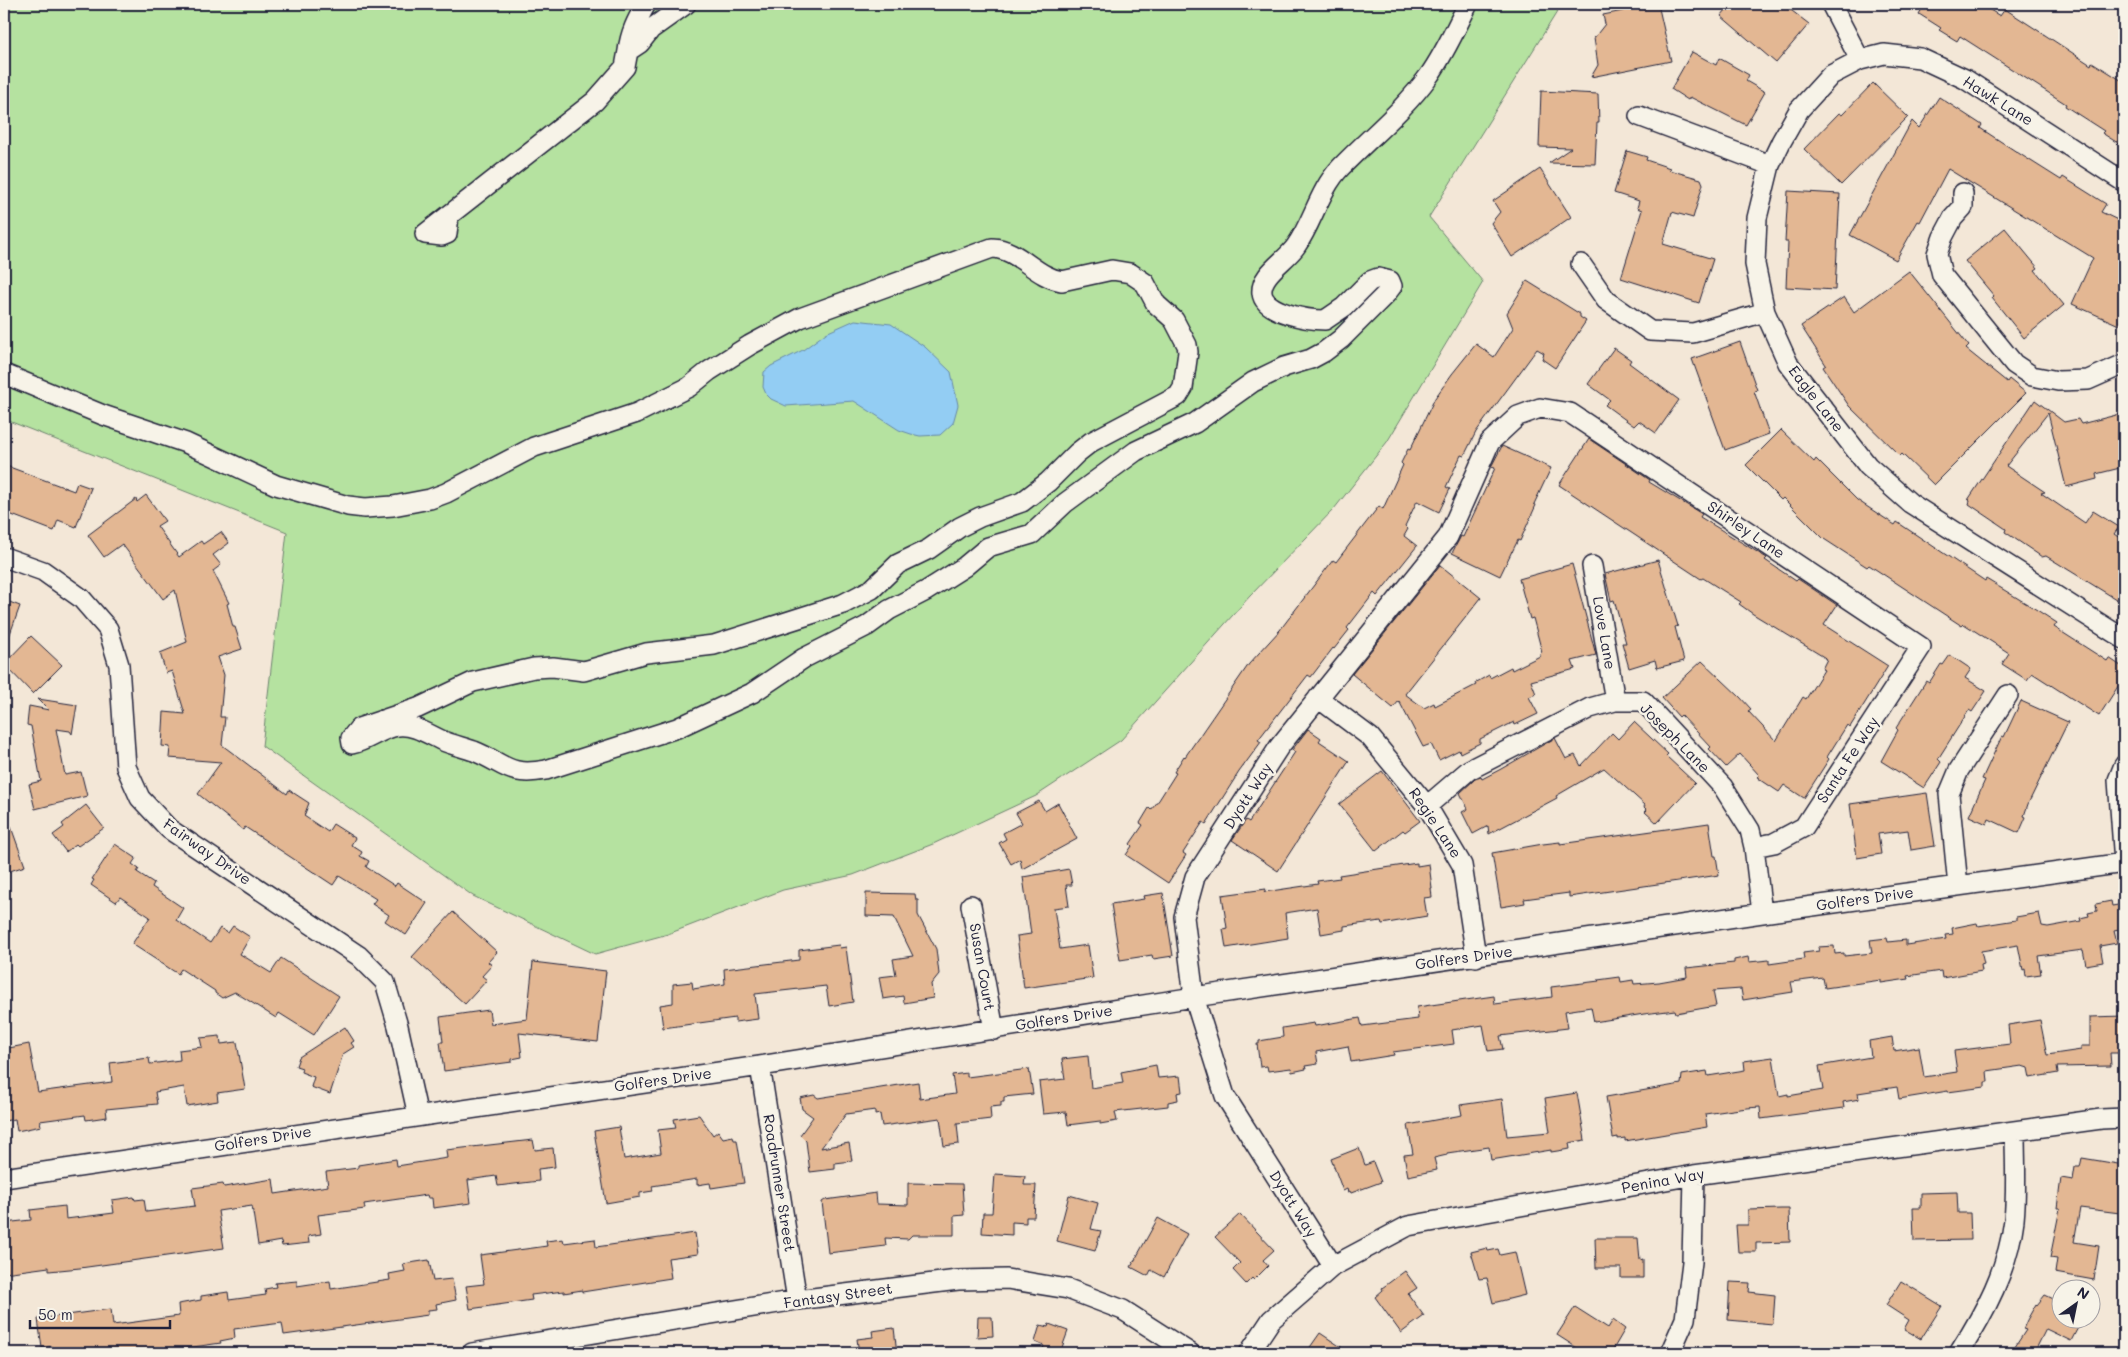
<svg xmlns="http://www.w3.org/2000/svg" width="2128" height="1357" font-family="Mali,sans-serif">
<rect width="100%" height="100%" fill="#f3e7d7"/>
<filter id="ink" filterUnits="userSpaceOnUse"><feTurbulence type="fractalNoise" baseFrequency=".02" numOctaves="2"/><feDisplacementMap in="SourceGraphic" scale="10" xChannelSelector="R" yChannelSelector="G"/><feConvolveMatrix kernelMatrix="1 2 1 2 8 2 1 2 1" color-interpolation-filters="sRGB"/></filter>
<g filter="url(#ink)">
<!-- green -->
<path fill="#b5e2a0" stroke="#6c826e" d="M4,4h1558l-133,213 54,65 -96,160 -53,67 -84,87 -129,144 -85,56 -103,48 -80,31 -70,15 -115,44 -73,20 -122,-58 -211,-150 25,-214 -283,-113z"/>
<!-- water -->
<path fill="#93cdf3" stroke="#6689a9" d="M855,320l36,4 34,23 26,25 7,33 -5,18 -13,12 -20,1 -9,-2 -12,-4 -45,-29 -68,5 -15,-7 -5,-5 -3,-7 1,-15 7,-6 32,-16 23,-17z"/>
<!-- building -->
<path fill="#e3b793" stroke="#22223b" d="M1658,4l13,57 -80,16 7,-12 -4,-27 11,-14 -2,-9z
M1731,4h52l26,20 -33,39 -55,-47z
M1925,4h55l20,12 5,-7 86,56 1,-3 32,20v65l-22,-14 2,-2 -39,-25 1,-2 -67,-43 -39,-25 -3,5 -18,-11 2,-2 -22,-14z
M1692,52l24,13 3,-7 30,17 -3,6 19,11 -19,33 -56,-28 -2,3 -17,-11z
M1873,83l35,34 -67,68 -37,-36 35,-36 3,2z
M1541,91l57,3 1,29h-2l-2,41 -46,-1 22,-15 -32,-1z
M1939,97l43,28 -2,3 43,28 38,24 2,-3 43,27 -5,8 23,11v91l-5,11 -47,-21 21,-46 -145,-89 -28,53 -2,-1 -22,39 -46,-25 62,-114 7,7z
M1627,151l20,6 -1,3 24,8 -1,2 32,9 2,5 -10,34 -21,-6 -9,32 50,15 -14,44 -78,-25 21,-68 -5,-2 2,-7 -25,-8z
M1540,169l31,48 -59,40 -21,-34 9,-11 -7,-11z
M1788,191l52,3 -5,96 -49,-3 2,-45h-3z
M2005,228l33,40 -3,2 29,35 -40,33 -32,-40 2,-2 -29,-35z
M1909,271l60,75 -3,3 41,33 2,-3 17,14 -92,92 -32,-31 -2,2 -51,-50 -26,-39 3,-2 -25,-39 43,-29 10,15z
M1527,281l53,33v3l6,4 -31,47 -13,-9 2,-6 -7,-4 -61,83 -12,24 -3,-1 -15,32 4,2 -11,23 -22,-11 -12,25 3,3 -4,7 13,10 -40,50 -3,-3 -27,35 2,2 -15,19 -1,-1 -22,29 -3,-2 -50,65 3,2 -22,30 -33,52 -3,-2 -20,31 3,2 -18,28 -42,-28 6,-9 -2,-2 13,-19 -3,-2 9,-15 2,2 8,-10 17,-27 -2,-1 10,-16 1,1 64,-93 31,-34 53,-70 3,2 43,-56 4,3 20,-44 -2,-2 7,-14 2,1 25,-52 17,-24 24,-30 18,13 19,-29 -6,-15z
M1740,342l17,48 -3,1 15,43 -44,16 -33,-91z
M1614,348l17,12 -2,3 50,37 -23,33 -17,-12 -5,5 -29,-21 5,-5 -22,-16z
M2035,400l29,22 14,-3 3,5 43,-11v54l-28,7 1,5 -31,8 -18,-74 -42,53 39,26 -4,1 44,30 8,-12 26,16 -5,7 10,7v63l-78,-48 -4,1 -37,-25 1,-3 -37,-25 1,-3 -2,-1z
M1781,430l33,32 2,-3 41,41 38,25 2,-3 88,59 1,-2 51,31 20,13 -3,4 53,34 2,-3 15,10v9l-25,39 -67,-43 -5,7 -25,-16 7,-11 -45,-29 -2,2 -93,-61 -2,2 -43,-28 -41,-41 -2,2 -35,-35z
M1589,439l61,41 -1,2 53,32 -2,3 67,41 -2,2 31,21 2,-2 39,26 -13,20 64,41 -38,61 -3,-2 -20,32 2,2 -25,39 -20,-13 -5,7 -21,-14 1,-3 -19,-21 -14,13 -17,-18 2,-2 -30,-32 -2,2 -17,-19 40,-37 38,36 11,12 -3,2 28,30 27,-44 3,2 18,-29 -2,-1 5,-10 -74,-45 -14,-10 2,-2 -38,-24 -2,1 -142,-94z
M1502,446l49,22 -17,36 2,1 -16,36 -2,-1 -6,12v-1l-12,25 -48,-23 9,-17 2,1 32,-69 -4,-1z
M4,465l70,26 3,-8 14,5 -15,39 -18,-7 -4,11 -50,-19z
M146,495l19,26 -8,5 22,31 22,-16 2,3 18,-12 8,11 -16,12 8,10 -8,6 16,32 -2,1 6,23h2l7,22 -24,8 6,18 -4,42h5l-3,28 65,49 2,-4 20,13 -5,13 24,16 5,-8 22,14 -4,7 11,7 -2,4 9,5 -3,6 29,19 2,-3 30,20 -21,32 -21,-14 4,-6 -17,-11 4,-5 -37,-23 -6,9 -88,-58 -2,3 -45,-36 23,-32 -52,-4 1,-11 -8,-1 2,-34 21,2 -13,-43 -6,2 -6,-20 27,-11 -12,-52 -12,9 -41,-55 -18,13 -16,-22 48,-36 1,3z
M1658,560l20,66 -3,1 9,34 -27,7 -2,-8 -26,8 -7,-25h4l-12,-43 -3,1 -6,-27z
M1572,564l24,91 -24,6 3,8 -44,12 5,13 -7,3 9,17 -23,11 -1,-3 -34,17v4l-20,10 -1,-3 -20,10 -8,-16 -8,3 -24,-46 -6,7 -41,-34 88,-109 41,33 -76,96 19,14 10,-5 1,3 41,-21 -1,-2 14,-8 1,3 21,-11 1,3 28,-14v-3l2,-1 -9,-34 -3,1 -11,-40z
M4,600l16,6 -14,39h-2z
M31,636l31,29 -29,29 -29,-30z
M1950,655l21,14 -6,9 21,13 -14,21 -3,-2 -12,19 -19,30 3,3 -17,26 -43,-27 17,-31 -2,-2 30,-47 3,2 12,-19 2,1z
M38,699l39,6 -5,29 -2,-3 -14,-2 9,46 16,-3 6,24 -52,13 -6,-25 12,-3 -10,-55 -4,-1 2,-19 20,4z
M2021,701l47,21 -40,82 -4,12 2,1 -7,16 -30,-14 -2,5 -18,-8 16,-36 -3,-1 20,-43 2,1z
M1634,722l34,32 -2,2 29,27 -38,40 -12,-11 2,-2 -3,-3 1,-2 -41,-37 -48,28 1,2 -68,36 -1,-8 -15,8 -11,-22 6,-3 -8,-16 15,-14 6,-2 1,2 19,-10 54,-31 11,21 9,-4 6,11 31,-33 6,6z
M1308,729l13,9 -2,3 30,20 -71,110 -46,-31 14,-20 3,2 46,-70 -3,-2z
M1382,771l38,50 -15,11 -2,-2 -27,21 -37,-47z
M1927,793l8,53 -24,4 -3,-20 -30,4 3,20 -24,4 -7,-54z
M1039,801l6,10 13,-8 19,36 -55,30 -2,-10 -9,5 -12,-21 7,-4 -3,-6 19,-10 -6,-10z
M86,805l18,23 -26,18 -2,-2 -10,8 -13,-17 11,-8 -2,-3z
M4,813h2l19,53 -21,7z
M1709,823l5,33h2l3,19 -150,22v-4l-45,6 1,4 -24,4 -9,-54 51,-9 17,-2v2z
M115,844l21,14 -4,6 7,5 -2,3 17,11 -2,4 31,21 -7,12 34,23 10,-15 8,5 5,-7 17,11 -10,17 31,19 10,-15 58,38 -25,39 -35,-22 -3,5 -41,-26 -13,6 -7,-5v-2l-34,-22 -3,5 -46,-30 18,-27 -30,-20 -4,5 -25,-17 3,-5 -2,-1z
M1417,863v3l12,-2 3,24h-1l1,9 -8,1 3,18 -45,8 -1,-3 -37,5v4l-23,4 -4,-26 -32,5 3,25 -62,10 -3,-19 4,-1 -5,-33 44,-6 -2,3 54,-8 -1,-3 23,-3 -1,-3z
M1069,869l3,16h-6l3,21 -15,2 6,41 28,-4 5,33 -69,10 -7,-52 14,-2 -8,-57z
M866,893l49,1 1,6h2v15l18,34 3,25 -8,10 2,14 -29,5 -1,-7 -20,3 -4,-22 17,-2 -3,-16 20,-3 -19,-39 -28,-1z
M1163,893l10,63 -20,3 -1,-4 -32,5 -9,-56 33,-5 -1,-3z
M2111,901l1,5 12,-2v25l-10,2 3,12 -17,3 3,16 -17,3 -3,-15 -45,6 3,18 -15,2 -1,-7 -2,1 -5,-25 -37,6 3,13 -3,1 1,6 -40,7 -1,-7 -34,5 1,3 -27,4v-3l-56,8 -2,-10 -32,4 2,10 -50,8 -2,-11 -28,2 3,15 -40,7 -1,-3 -31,4 -50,8 -3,-15 -26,4 3,17 -68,8 3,13 -15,2 -5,-26 -31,5 2,14 -61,8 1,3 -43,7 -3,-16 -32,6 2,12 -13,2 1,3 -14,3 -1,-4 -23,3 -1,-5 -7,1 -3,-23h2v-3l24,-4 -1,-9 32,-5 1,3 45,-8 2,8 56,-7 -1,-12 77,-11 1,8 57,-7 -1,-10 48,-6 -1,-1 22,-3 1,5 12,-2 1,4 25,-2 28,-5 -1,-9 48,-5v-3l14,-3 1,5 20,-2v4l35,-5 -1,-6 16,-2 -1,-4 16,-1 1,8 9,-1v3l28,-3 -2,-13 17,-2 1,4 18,-2v5l40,-6 -1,-4 8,-1 -1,-6 25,-5 1,3 38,-6v-3l23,-4 3,13 6,1 33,-6 -1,-3 9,-2 -1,-3 9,-2 -1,-7z
M453,912l44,40 -9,10 4,3 -10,11 5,4 -22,24 -53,-47z
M839,945l1,3 6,-1 7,55 -24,4 -3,-20 -71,8 3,25 -23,3v-4l-72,10 -3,-23 13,-2v-19l19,-2 1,7 32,-5 -1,-15 75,-9v-10z
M533,962l73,9 -8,71 -79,-9 3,24 -10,2v3l-68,9 -4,-29h3l-3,-25 49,-7 2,14 36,-5z
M2124,1016v37h-14l1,13 -54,1 1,6 -28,5 -2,-10 -6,-2 -35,5 1,11h-3v5l-37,5v-1l-49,8 -2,-12 -39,6 1,6 -16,3 1,6 -83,11 -1,-12 -13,1 -42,6 2,13 -82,14v-3l-7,1v-2l-5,1 -7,-41 75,-13 1,-9 25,-4 1,5 37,-6 -1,-9 29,-4 6,39 9,-2v2l35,-6 -4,-24 52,-9 -2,-16 23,-4 2,14 25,-4 5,30 33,-5 -3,-21 56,-7 -2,-19 32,-5 7,35 34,-5v-4h9v-29z
M345,1027l9,14 -3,2 3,4 -11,7 -13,40 -19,-7 3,-10 -13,-5 1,-4 -6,-2 3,-9z
M220,1036l1,8 16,-2 8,47 -28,4 1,8 -31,5 -3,-19 -29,5 2,12 -51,5 1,8 -21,3 -1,-5 -45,6 1,5 -24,5 -2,-12 -11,2v-72l25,-5 9,48 74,-10 -2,-19 39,-5 1,6 30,-4 -1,-10 23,-3 -2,-9z
M1088,1056l3,32 32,-5 -2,-11 35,-7 2,13 22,-2 2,16 -5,1 1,7 -10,2v4l-53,6 2,9 -17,3v-3l-32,4 -2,-13 -23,2 -4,-32 26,-3 -3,-20z
M1029,1069l4,25 -29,3v5h-3v4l-11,1 1,12 -34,4 2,21 -15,2 -4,-28 -58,8 -2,-12 -5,1v-5l-29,4 -25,34 28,-5 3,18 -17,2v6l-25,3 -4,-31 -6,-6 13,-18 -11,-8 -2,-11 14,-3 4,3 100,-16 2,17 35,-5 -3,-19 15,-2v4z
M1577,1093l8,47 -16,3 1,6 -19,3v-2l-60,10 -2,-13 -42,6v2l-13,3 3,12 -29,6 -4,-21 9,-1 -5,-29 54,-10 -2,-10 42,-6 5,37 43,-4 -5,-34z
M699,1115l14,20 5,-4 5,7 10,-2 1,4h3l7,43 -33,5 -1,-5 -13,2v-6l-45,7 1,5 -13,2v4l-34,6 -12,-72 25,-4 5,32 37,-6 -3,-23 18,-2 -2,-9z
M533,1140l2,10 18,-2 2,19 -17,2 1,12 -41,5 -2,-10 -28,4 3,23 -38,5 -1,-10h-4l-1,-3 -63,9 1,5 -47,6 3,19 -13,2 1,7 -27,3 -1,-5 -23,4 -6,-39 -34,5 6,37 -144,20 -31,3v-4l-45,6v-50l27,-3 -1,-10 35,-4 1,13 48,-6 -2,-13 22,-3 1,3 9,-1 2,13 49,-6 -3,-18 31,-4 1,3 49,-8 2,15 53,-8 -2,-14 32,-4v-3l38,-6 1,7 50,-8 -1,-8z
M1359,1148l6,17 8,-3 8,20 -30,11 -1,-2 -2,1 -1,-3 -4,2 -12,-32z
M2082,1158l42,7 -4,48 -40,-5 -6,34 25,4 -5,34 -39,-7 2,-14 -7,-1 10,-50h-3l4,-30 12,2 2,-13h5z
M995,1174l30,2 -1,9h12l-2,32h-8v6l-14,-1v13l-30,-2 1,-20h9z
M908,1183l54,1 2,31 -10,1v19h-42l-4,4 -23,-1 1,8 -58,7 -6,-51 3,-2 51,-7 1,11 31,1z
M1957,1192l1,21h12l1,27 -57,1 -1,-33h8v-15z
M1069,1195l29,8 -7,26 10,2 -6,20 -38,-10z
M1781,1209h8l1,33 -34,1v9h-18l-2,-27h12v-15z
M1240,1214l34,36 -11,10 5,6 -14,14 -2,-2 -6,6 -13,-14 7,-7 -25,-26z
M1158,1218l29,16 -23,43 -13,-7 -3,6 -17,-9z
M695,1233l3,21 -30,4 3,20 -89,14v-2l-18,3v-2l-33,4 1,5 -62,9 -4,-23 18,-2 -4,-29 53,-7 14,-2 -1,-5 17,-2 1,4 31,-4 1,8z
M1595,1238h43l2,22 3,-1v19h-22v-10h-25z
M1487,1248l1,3 10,-2 2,6 15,-3 10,43 -32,8 -6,-25 -8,1 -8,-27z
M429,1260l4,21 19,-2 4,21 -20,4 1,5 -9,1v5l-144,20 -2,-12 -48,6 1,9 -15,3 1,2 -70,10h-98l-1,-7 -10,2 -4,-29 73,-10 2,16 66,-9 -1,-12 23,-4v-4l27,-4 1,8 37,-5 -1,-6 11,-2 -1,-4 22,-2v5l33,-5 1,8 59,-9 -1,-6 16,-3 -2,-7z
M1405,1271l12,17 -9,6 16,22 -23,17 -26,-36 8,-7 -1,-2z
M1901,1281l41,25 -21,33 -17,-10 5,-9 -23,-15z
M1730,1282l20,1 -1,9 26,3 -2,29 -45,-4z
M2045,1295l15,7v18h22l-11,21 -25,-12 -12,24h-23l15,-23 -3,-1 4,-9 9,-16 1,1z
M1575,1307l33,21 5,-8 12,9 -14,24h-26l-28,-18z
M978,1317h14l1,19 -16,1z
M1049,1324l19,7 -8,22h-18l2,-7 -9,-4 5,-17 8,2z
M894,1328l3,25h-38l-2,-14 16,-2 -1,-6z
M1320,1333l30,20h-44z"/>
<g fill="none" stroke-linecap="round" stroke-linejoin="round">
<!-- minor casing -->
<g stroke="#22223b" stroke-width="22">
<path id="minor" d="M646,4c-9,16 -16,29 -18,47l12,-8 11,-14 35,-25
M1831,4l29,56
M1639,116l131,49
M2124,182l-159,-103 -45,-21 -36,-4 -24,6 -29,15 -32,35 -18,32 -11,23 -13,53 -2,46 10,48 23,51 80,103 42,37 214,136
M1963,193v14l-10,11 -10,19 -6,17 5,21 72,89 18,12 26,5 30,-1 36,-16
M449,215l-2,19 -5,2 -17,-2 170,-133 30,-34 3,-16
M1581,264l25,36 44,31 43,2 72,-21
M4,374l99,41 83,28 90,42 72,21 17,2 28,-2 37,-7 16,-6 88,-46 103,-34 52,-26 20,-16 41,-26 50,-27 192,-70c27,1 43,29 70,33l50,-11 18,3 15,10 11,21 18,16 13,25 1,7 -5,36 -5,8 -87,46 -14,11 -29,29 -26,20 -42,15 -20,10 -31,22 -31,15 -26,25 -29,15 -129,41 -68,8 -62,18 -31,-4 -19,1 -61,14 -55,26 -59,20 -8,10 1,6c16,-3 29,-16 46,-18 15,-2 30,8 43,14 11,5 22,7 33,11 32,13 34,26 72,19l131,-42 75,-35 52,-35 63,-32 22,-16 37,-19 38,-24 24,-20 44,-13 33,-31 71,-52 59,-28 58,-41 31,-15 27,-8 13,-7 17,-13 45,-45 6,-8 -2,-5 -12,-3 -8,3 -26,26 -19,13c-16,0 -61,-7 -63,-27 -2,-19 24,-32 34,-47 17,-24 23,-56 45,-79 29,-30 62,-56 87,-90 16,-22 28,-49 40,-73
M4,557l39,14 38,27 27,31 11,36 7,102 14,31 29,31 190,127 26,26 13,44 20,90
M1592,566l23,135
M1318,698l52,39 57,69 35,59 14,92
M1427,806l42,-36 121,-62 25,-7h28l80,86 27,43 4,17 8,66
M2124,863l-6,-83 6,-15
M1958,886l-9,-92 10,-24 49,-75
M971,905l23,125
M760,1066l37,234
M4,1178l756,-112 434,-69 568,-84 362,-50
M1333,1266l-108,-170 -31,-99 -10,-80 11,-40 84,-130 169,-210 42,-95 28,-26 22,-8 30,5 351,234 -117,180 -30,16 -20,4
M472,1353l325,-53 161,-20 49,-1 61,10 55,21 67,43
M1249,1353l22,-33 62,-54 75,-40 286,-51 407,-56 23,-1
M1670,1353l15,-34 7,-57 2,-87
M1959,1353c26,-41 49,-84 55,-133 3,-29 1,-60 1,-88"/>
</g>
<!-- minor -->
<use href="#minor" stroke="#f7f3e8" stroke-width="19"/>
</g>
</g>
<g text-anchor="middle" stroke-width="5" stroke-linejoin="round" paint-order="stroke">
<!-- street labels -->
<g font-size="15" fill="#22223b" stroke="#f7f3e8">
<text transform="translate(1998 101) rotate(32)" y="5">Hawk Lane</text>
<text transform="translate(1816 399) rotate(52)" y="5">Eagle Lane</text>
<text transform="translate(1746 530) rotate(34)" y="5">Shirley Lane</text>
<text transform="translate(1604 633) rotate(80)" y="5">Love Lane</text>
<text transform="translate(1675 738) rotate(45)" y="5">Joseph Lane</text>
<text transform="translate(1848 760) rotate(-57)" y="5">Santa Fe Way</text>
<text transform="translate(1248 796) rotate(-57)" y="5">Dyott Way</text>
<text transform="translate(1435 823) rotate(56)" y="5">Regie Lane</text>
<text transform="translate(207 852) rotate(35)" y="5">Fairway Drive</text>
<text transform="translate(1865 899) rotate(-8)" y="5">Golfers Drive</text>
<text transform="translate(1464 958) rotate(-8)" y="5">Golfers Drive</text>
<text transform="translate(982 967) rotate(80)" y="5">Susan Court</text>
<text transform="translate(1064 1018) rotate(-9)" y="5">Golfers Drive</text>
<text transform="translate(663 1080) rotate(-8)" y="5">Golfers Drive</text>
<text transform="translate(263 1139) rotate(-9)" y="5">Golfers Drive</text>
<text transform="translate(1663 1181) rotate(-10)" y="5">Penina Way</text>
<text transform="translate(779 1183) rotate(81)" y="5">Roadrunner Street</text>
<text transform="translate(1293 1204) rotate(58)" y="5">Dyott Way</text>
<text transform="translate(838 1296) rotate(-8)" y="5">Fantasy Street</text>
</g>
</g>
<!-- margin -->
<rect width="2128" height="1357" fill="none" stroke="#f7f3e8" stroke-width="20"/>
<rect x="10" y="10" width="2108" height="1337" fill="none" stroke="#22223b" stroke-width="2" filter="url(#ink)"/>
<!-- north arrow -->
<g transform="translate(2076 1304) rotate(33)"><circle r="24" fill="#f7f3e8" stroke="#a29fa3"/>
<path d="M0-4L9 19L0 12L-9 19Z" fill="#22223b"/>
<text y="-8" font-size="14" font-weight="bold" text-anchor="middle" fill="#22223b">N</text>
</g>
<!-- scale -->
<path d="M30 1320v8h140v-8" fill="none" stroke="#22223b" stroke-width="2.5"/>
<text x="38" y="1320" font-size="15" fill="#22223b" stroke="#f7f3e8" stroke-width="4" paint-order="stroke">50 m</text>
</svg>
